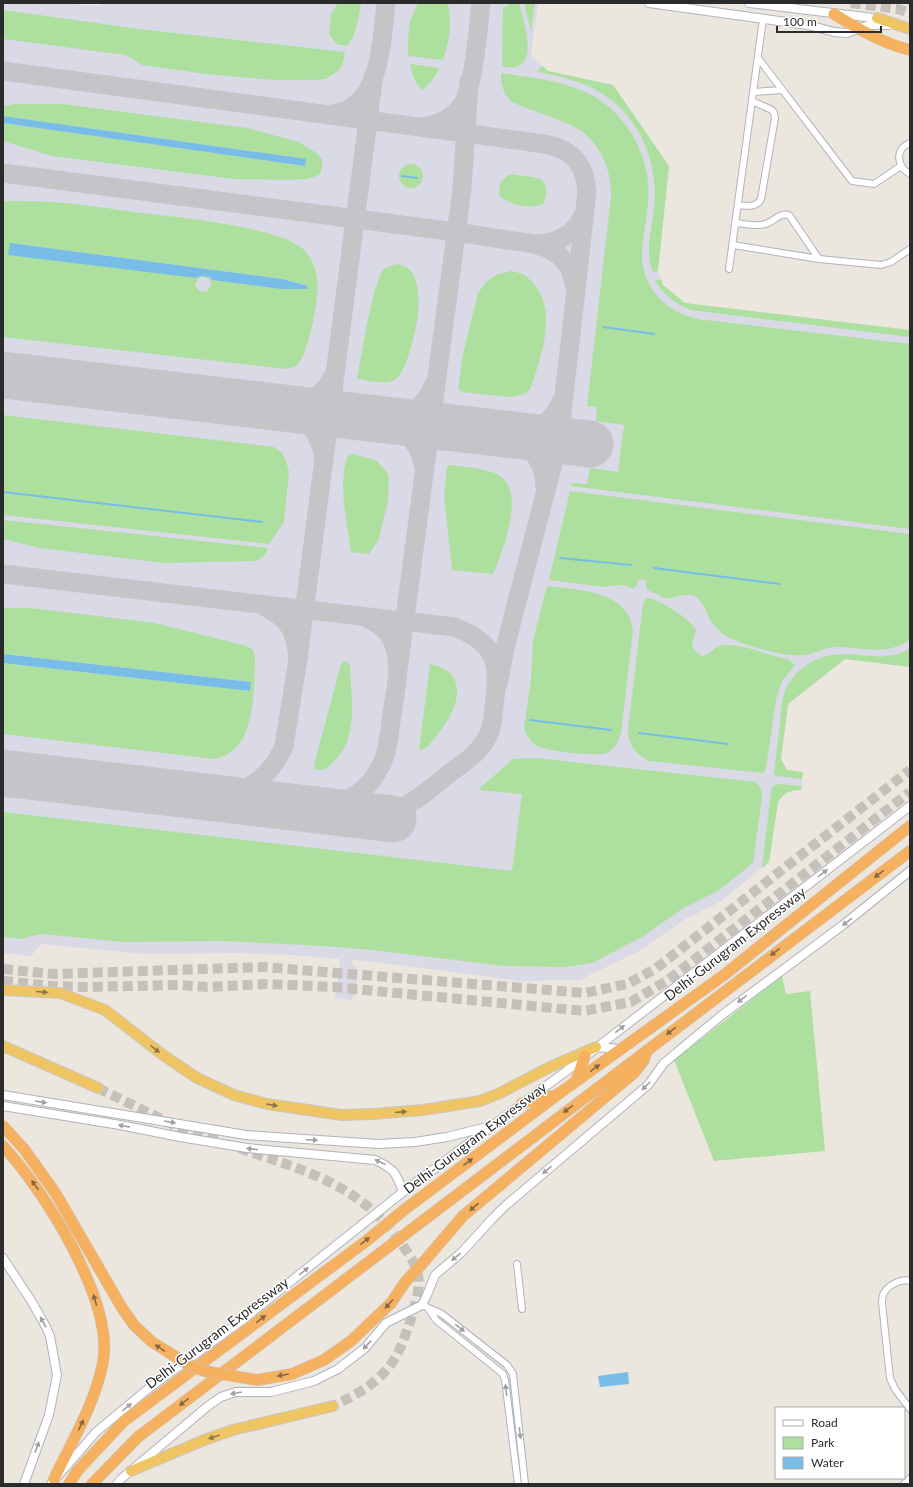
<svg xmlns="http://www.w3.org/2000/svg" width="913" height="1487" font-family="Lato,sans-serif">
<rect width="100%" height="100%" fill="#ece7de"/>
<!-- airport -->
<path fill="#d9dae5" d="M3,3h64l29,3 9,-3h433l-7,53 17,15 65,14 56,81 -12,103 6,16 22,18 225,27v337l-65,-8 -57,45 -7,55 6,11 16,2 -2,18h-7l-6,2 -6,4 -4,6 -9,60 -49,40 -36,18 -43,30 -61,30 -60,1 -137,-18 -30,-3 -1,3 6,6 -3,26 -4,5 -16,-2 5,-39 -49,-4 -55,-2 -90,1 -105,-10 -10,12 -28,-3z"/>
<!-- green -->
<path fill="#addf9e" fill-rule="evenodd" d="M338,3h23c-2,12 -5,35 -14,43l-11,-2 -7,-10 2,-20z
M418,3h30c4,24 2,34 -5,57l-35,-4v-16l2,-19z
M508,3h11c3,14 20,60 -4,64 -4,1 -9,0 -13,-1l1,-59h4z
M524,3h11l-4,28z
M3,10l136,19 206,23 -3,14 -4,5 -12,8 -13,1h-39l-68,-6 -64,-9 -16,-10 -123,-16z
M410,64l30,4 -7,11 -11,12 -8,-12z
M543,66l5,5 65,14 56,81 -11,105 -5,1c-9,-18 -1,-43 1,-63 6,-52 -20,-106 -71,-125 -15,-6 -32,-9 -47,-13z
M501,73c31,5 66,8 94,24 29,17 50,51 53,85 2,23 -4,46 -6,69 -2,28 17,55 43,64 9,4 19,5 29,6l196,23v185l-339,-43 1,-3 15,1 3,-16 28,4 6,-47 -28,-4 1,-14 -10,-1 24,-209c1,-25 -10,-53 -31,-67 -20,-12 -47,-18 -68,-28 -9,-8 -11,-17 -11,-29z
M15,104h48l184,24 52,14 19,12 4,6v8l-2,6 -6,3 -8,2 -16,1 -56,-1 -182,-23 -49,-15v-18l302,43 1,-7 -303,-43v-10z
M399 176a12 12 0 1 1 24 0a12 12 0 1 1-24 0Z
M512,174c8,2 18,2 26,4 11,4 9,18 5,26 -13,6 -35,1 -44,-9 -1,-11 3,-18 13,-21z
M3,201c16,0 33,0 49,1 30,2 60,7 90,11 34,4 138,14 161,36 20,19 15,49 10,72 -2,11 -8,35 -15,43 -3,3 -7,4 -11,5l-284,-32zM10,243l272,36 26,7 -1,3h-26l-69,-9 -3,-3 -200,-22zM204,277l6,3 1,5 -4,6c-6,2 -10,-1 -12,-6l4,-7z
M398,264c6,2 12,4 15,10 6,11 6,26 5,39 -1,14 -11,58 -22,66 -9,7 -28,1 -39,0 4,-19 16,-99 27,-110 4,-3 9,-4 14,-5z
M511,271c4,1 9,2 12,3 5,3 8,7 12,11 22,28 6,74 -5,104l-5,5 -15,3 -49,-5 -3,-4 5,-34 15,-61 9,-12 11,-7z
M661,279l2,6 22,18 225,27v7l-219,-27c-16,-6 -27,-15 -36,-29z
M3,415l271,32 8,6 4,8 3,11 -5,50 -15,22 -266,-29z
M352,454l24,6 11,12 2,6 -1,22 -9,39 -10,15 -18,-2c-4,-31 -13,-65 -4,-95z
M449,465c14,2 39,3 51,11 26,16 2,77 -7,98l-41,-4 -8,-75 3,-28z
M570,491l340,43v105c-22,18 -48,8 -73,8 -14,0 -21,7 -32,8 -17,3 -64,-10 -79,-19 -5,-3 -11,-9 -15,-15 -4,-7 -8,-21 -16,-25 -10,-4 -20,3 -30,2 -2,0 -6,-3 -8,-4 -10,-4 -11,-3 -11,-14l-8,-1 -1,7 -5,3c-7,-6 -19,-4 -27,-2l-56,-7z
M3,520l265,28c-2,7 -6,10 -12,13l-93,2 -123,-15 -37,-9z
M547,586c31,4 81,4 86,44l-12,103c-3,9 -6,16 -14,20 -10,4 -60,-2 -70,-7 -6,-4 -10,-10 -13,-17l7,-50 2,-39z
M646,598c12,0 45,21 50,32l-4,16 3,5 7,5c9,-1 12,-10 21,-11 18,-2 46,11 65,14l7,6 -13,16 -6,18 -10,69 -3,5 -114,-12c-13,-6 -21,-16 -21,-31l15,-127z
M3,608h28l124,15 92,23 6,4 2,7c-1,33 2,95 -41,102l-211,-25v-71l247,28 1,-9 -248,-28z
M910,649v18l-65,-8 -57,45 -7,55 6,11 16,2 -1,7 -26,-3 -2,-3c2,-16 4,-33 6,-49 1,-10 1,-21 4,-30 9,-27 37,-41 63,-40 24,1 40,7 63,-5z
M345,661l5,4c1,34 10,75 -19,99 -6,5 -9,8 -16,5l-1,-4 27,-101z
M430,664c7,2 15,4 20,9 18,20 -3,51 -16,66 -4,5 -8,11 -15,11z
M535,758l221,24 5,7 1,8 -9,66 -34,27 -37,19 -40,28 -50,26 -27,4 -60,-1 -133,-16 -47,-4 -102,-5 -99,1 -81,-8 -12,2 -8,3 -20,-2v-125l509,59 10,-77 -44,-4 35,-31z
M779,784l23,2 -1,4c-11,0 -17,3 -23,12l-9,60 -7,6 9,-77 2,-5z
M782,976l4,18 24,-3 15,160 -111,10 -40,-101z"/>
<!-- water -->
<path fill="#77bde8" d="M3,116l303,43 -1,7 -302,-43z
M10,243l272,36 26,7 -1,3h-26l-69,-9 -3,-3 -9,-1 -4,2 -188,-23z
M3,654l248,28 -1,9 -247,-28z
M628,1372l1,12 -29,3 -2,-11z"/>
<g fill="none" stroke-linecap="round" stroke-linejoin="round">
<!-- stream -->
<path stroke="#77bde8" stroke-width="2" d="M402,176l15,2
M603,327l51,7
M3,492l259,30
M560,558l71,7
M654,568l126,16
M530,720l81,10
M639,733l89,11"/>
<!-- taxiway -->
<path stroke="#c6c4c9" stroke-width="19" d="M3,71l542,73c28,6 40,20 42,48l-28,248 -53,204 -8,40
M332,114c50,-5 49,-74 54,-111
M426,126c14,-2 27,-8 36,-21 12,-18 16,-78 19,-102
M3,173l453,59 78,12 15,5 10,6 11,14 5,17
M535,244c22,0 40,-10 49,-30
M279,407c25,-2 44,-8 55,-33
M281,408c22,9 40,23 42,48
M378,419c28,-2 45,-8 56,-35
M380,419c25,9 39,22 44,48
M500,433c27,9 45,24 45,55
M507,434c27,-2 44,-8 55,-34
M3,574l451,53c43,16 46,36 40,79 -1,12 -2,25 -9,35 -9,15 -25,24 -39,35 -15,12 -29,25 -47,33 -10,5 -19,6 -30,7
M298,659l76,-585
M398,670l64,-481 7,-107
M214,798c34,-6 56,-20 70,-52l14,-87c-2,-26 -8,-40 -33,-52
M320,810c20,-6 39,-13 52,-30 5,-7 10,-15 13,-24 4,-14 5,-28 7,-42 3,-22 10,-47 2,-69 -4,-13 -16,-22 -28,-27"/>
<!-- runway -->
<path stroke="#c6c4c9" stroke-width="47" d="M3,375l587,69
M3,773l390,46"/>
<!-- trunk-tunnel -->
<path stroke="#c5c1ba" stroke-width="10" stroke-dasharray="10 5" stroke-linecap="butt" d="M851,3l47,6 12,4
M3,969l51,5 209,-7 322,26 42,-9 28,-15 255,-199
M3,981l50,5 34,1 91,-2 29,2 60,-3 67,3 250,24 47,-9 37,-22 242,-188
M98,1088l86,42 34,11
M239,1148c63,22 122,36 162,95 6,9 15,20 17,32 3,16 -4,32 -8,47 -5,14 -10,30 -19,42 -14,20 -37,32 -58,42"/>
<!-- minor casing -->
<g stroke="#b1b2be" stroke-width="8">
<path id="minor" d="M758,58l94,123 22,3 27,-18
M753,92l29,-2
M910,143c-16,6 -13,24 0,31
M738,205c9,1 18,3 23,-6l14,-81 -1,-5 -2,-3 -20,-9
M736,223c9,1 21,4 29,1 9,-2 14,-12 24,-9l30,44
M733,245l86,14 62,6 10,-3 19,-13
M729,269l34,-250
M517,1264l5,45
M910,1281c-8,-3 -22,4 -26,12 -2,3 -2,6 -2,10l8,75 5,11 15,20
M422,1305l20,9 65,51 6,9 12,110
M428,1308l8,12 67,54 2,6 13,104
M904,1484l6,-6"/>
</g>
<!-- secondary casing -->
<g stroke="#b1b2be" stroke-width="10">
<path id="secondary" d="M649,3l159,22 26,7 13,1 22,-8h20
M749,3l133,16
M596,1047l24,2
M3,1095l243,40 43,3 90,6 36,-2 32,-5 40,-10
M3,1106l117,19 60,12 67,11 128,12c19,9 21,12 28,32
M3,1258l29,44 14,25 4,9 7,39 -8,40 -25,69
M51,1484l45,-52 53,-44 92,-67 162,-129 170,-126 337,-260
M117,1484l4,-5 87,-73 13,-9 15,-5h35l43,-11 24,-12 27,-21 21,-25 36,-18 5,-10 8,-20 27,-23 30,-33 13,-13 143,-121 16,-22 58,-48 121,-90 67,-54"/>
</g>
<!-- trunk casing -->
<g stroke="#c8c8c8" stroke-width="12">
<path id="trunk" d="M877,18l33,11
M3,990l57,3 45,17 58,45 34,23 37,17 33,9 75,11 31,-1 50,-4 57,-9 20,-8 52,-27 44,-19
M3,1046l95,42
M131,1471l73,-31 29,-10 100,-24"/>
</g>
<!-- motorway casing -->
<g stroke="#c8c8c8" stroke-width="12">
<path id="motorway" d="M834,14c24,15 48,29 76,36
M576,1081l9,-25
M522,1103l31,-7
M3,1146c40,43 111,154 100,216 -8,42 -31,79 -49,117
M536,1155l98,-82 10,-13 3,-10
M69,1484l9,-14 46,-49 241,-179 39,-32 153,-115 167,-120 186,-149
M92,1484l46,-47 772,-586"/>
</g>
<!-- minor -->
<use href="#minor" stroke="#fff" stroke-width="6"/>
<!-- secondary -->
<use href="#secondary" stroke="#fff" stroke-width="8"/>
<!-- trunk -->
<use href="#trunk" stroke="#efc563" stroke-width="10"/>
<!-- motorway -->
<use href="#motorway" stroke="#f5b160" stroke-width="11"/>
<!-- motorway-bridge casing -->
<g stroke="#c8c8c8" stroke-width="12" stroke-linecap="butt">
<path id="motorway-bridge" d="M3,1126l21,23 32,45 66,114 12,17 18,17 37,23 15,6 53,9 35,-6 32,-14 27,-19 40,-38 15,-22 15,-16 42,-49 73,-61"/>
</g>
<!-- motorway-bridge -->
<use href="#motorway-bridge" stroke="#f5b160" stroke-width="11"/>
</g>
<!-- one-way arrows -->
<defs><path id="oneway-solid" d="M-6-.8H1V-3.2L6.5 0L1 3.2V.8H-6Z"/></defs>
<g fill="#a0a0a0">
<use href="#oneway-solid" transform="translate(823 873) rotate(-38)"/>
<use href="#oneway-solid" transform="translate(847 922) rotate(142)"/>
<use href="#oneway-solid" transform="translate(742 999) rotate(143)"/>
<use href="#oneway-solid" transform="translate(620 1029) rotate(-38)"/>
<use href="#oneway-solid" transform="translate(646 1086) rotate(135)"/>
<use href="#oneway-solid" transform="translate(41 1102) rotate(9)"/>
<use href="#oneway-solid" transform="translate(170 1122) rotate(10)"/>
<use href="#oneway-solid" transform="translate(124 1126) rotate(-169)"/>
<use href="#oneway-solid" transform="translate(312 1140) rotate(3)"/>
<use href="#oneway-solid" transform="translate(252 1149) rotate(-174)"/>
<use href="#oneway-solid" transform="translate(380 1162) rotate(-155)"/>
<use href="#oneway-solid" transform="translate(547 1170) rotate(139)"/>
<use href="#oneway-solid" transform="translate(456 1257) rotate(141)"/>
<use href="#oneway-solid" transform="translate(304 1271) rotate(-39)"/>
<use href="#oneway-solid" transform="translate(43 1322) rotate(-119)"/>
<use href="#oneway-solid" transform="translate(460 1328) rotate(38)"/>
<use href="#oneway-solid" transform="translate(367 1345) rotate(133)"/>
<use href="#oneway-solid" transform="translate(506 1390) rotate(-97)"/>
<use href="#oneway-solid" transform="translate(236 1393) rotate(170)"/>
<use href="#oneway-solid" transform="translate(127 1407) rotate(-39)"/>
<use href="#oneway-solid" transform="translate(520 1433) rotate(83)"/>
<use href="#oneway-solid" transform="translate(37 1447) rotate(-70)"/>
</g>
<g fill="#866743">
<use href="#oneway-solid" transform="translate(879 874) rotate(143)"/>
<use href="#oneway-solid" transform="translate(775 952) rotate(143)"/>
<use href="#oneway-solid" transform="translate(671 1031) rotate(143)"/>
<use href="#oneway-solid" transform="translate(595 1068) rotate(-36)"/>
<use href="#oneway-solid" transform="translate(568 1109) rotate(143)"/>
<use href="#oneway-solid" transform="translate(468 1162) rotate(-37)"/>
<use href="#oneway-solid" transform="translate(35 1185) rotate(-125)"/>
<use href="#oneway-solid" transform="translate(474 1207) rotate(140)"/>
<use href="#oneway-solid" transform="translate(365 1241) rotate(-38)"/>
<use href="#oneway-solid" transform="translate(95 1300) rotate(-106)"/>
<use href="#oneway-solid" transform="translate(389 1304) rotate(132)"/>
<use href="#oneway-solid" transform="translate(261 1319) rotate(-37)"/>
<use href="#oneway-solid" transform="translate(160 1348) rotate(-146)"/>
<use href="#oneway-solid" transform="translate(283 1375) rotate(170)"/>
<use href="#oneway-solid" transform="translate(184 1402) rotate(143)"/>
<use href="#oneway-solid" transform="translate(81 1425) rotate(-64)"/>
</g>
<g fill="#8d7847">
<use href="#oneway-solid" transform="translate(42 992) rotate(5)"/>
<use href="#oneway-solid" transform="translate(155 1049) rotate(38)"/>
<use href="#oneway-solid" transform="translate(272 1105) rotate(9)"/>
<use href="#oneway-solid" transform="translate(401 1112) rotate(-5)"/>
<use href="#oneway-solid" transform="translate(214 1437) rotate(161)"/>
</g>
<g text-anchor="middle" stroke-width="3" stroke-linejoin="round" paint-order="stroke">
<!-- street labels -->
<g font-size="14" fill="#2b2b2b" stroke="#fff">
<text transform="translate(735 944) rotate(-38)" y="5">Delhi-Gurugram Expressway</text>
<text transform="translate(475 1138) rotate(-37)" y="5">Delhi-Gurugram Expressway</text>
<text transform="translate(217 1333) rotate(-37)" y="5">Delhi-Gurugram Expressway</text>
</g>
</g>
<!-- border -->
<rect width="913" height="1487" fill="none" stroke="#2b2b2b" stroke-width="8"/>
<!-- legend -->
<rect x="775" y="1407" width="130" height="72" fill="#ffffff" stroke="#aaaaaa"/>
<rect x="783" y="1420" width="20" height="6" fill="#ffffff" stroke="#aaaaaa"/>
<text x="811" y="1427" font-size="12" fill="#2b2b2b">Road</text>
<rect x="783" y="1437" width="20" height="12" fill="#addf9e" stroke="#aaaaaa"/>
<text x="811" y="1447" font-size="12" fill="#2b2b2b">Park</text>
<rect x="783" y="1457" width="20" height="12" fill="#77bde8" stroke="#aaaaaa"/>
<text x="811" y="1467" font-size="12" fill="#2b2b2b">Water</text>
<!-- scale -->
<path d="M777 26v6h104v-6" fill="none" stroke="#2b2b2b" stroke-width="2"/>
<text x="783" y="26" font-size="12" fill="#2b2b2b" stroke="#ffffff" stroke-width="3" paint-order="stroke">100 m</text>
</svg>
